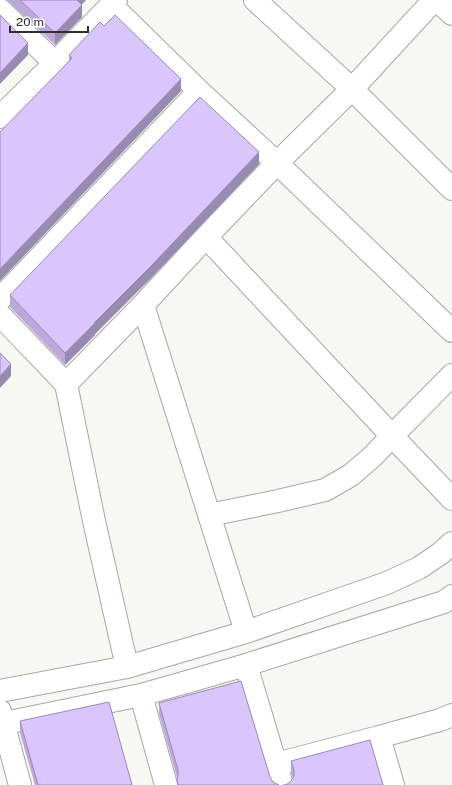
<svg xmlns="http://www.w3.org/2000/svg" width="452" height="785" font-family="'Public Sans',sans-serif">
<rect width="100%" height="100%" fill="#f7f8f4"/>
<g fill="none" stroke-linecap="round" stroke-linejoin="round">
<!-- street casing -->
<g stroke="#a6a8a3" stroke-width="24">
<path id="street" d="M255,0l97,89 100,100
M437,0l15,14
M111,5l88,86 78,72 175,168
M0,10l55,53 61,-63
M0,117l55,-54
M206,237l186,199 60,-61
M0,299l199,-208
M143,305l103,327
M0,315l66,69 77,-79 63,-68 71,-74 75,-74 82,-89
M66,384l28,137 33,146
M209,515l69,-14 47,-11 26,-15 22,-19 19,-20 60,63
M246,665l36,120
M0,691l127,-24 119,-35 141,-49 32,-15 22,-15 11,-10
M141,695l25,90
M0,711l20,74
M0,724l141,-29 105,-30 198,-63 8,-6
M276,764l103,-27
M393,785l-14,-48 61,-17 12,-5"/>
</g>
<!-- street -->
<use href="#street" stroke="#fff" stroke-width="22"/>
</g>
<!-- wall -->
<path fill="#bca9da" d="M7,0h79l-4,4v13l-27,28z
M104,26l77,65 -112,-30v-6z
M259,164l-106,112 -58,58v1l-30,30 -55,-58v-12z
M159,703l111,74 3,5 6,3h-102v-7l-18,-64z
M20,721l112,64h-97l-15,-52z
M291,761l92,24h-97l5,-4 2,-3 -2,-5z"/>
<!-- shaded-wall -->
<path fill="#998ab1" d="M76,0h10l-10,10z
M82,5v12l-27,28v-12z
M28,43v12l-28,29v-11z
M181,79v12l-181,190v-12z
M259,152v12l-106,112 -58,58v1l-30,30v-12z
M11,364v12l-11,12v-12z"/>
<!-- building -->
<path fill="#dbc5fd" stroke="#998ab1" d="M20,0h57l5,5 -27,28z
M0,15l28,28 -28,30z
M115,15l66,64 -181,190v-137l72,-74 -3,-3 31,-33 4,4z
M200,97l59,55 -106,112 -59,59h1l-30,30 -55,-58z
M0,353l11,11 -11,12z
M241,681l29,96 3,5 6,3h-101l-1,-6 1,-3v-6l-19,-67z
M109,702l23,83h-94l-18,-64z
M370,740l13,45h-100h3l5,-4 3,-5v-6l-3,-9z"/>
<!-- scale -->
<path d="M10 26v6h78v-6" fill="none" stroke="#2f302e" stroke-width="2"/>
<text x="16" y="26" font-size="12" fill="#2f302e" stroke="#ffffff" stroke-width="3" paint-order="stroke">20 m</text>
</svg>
